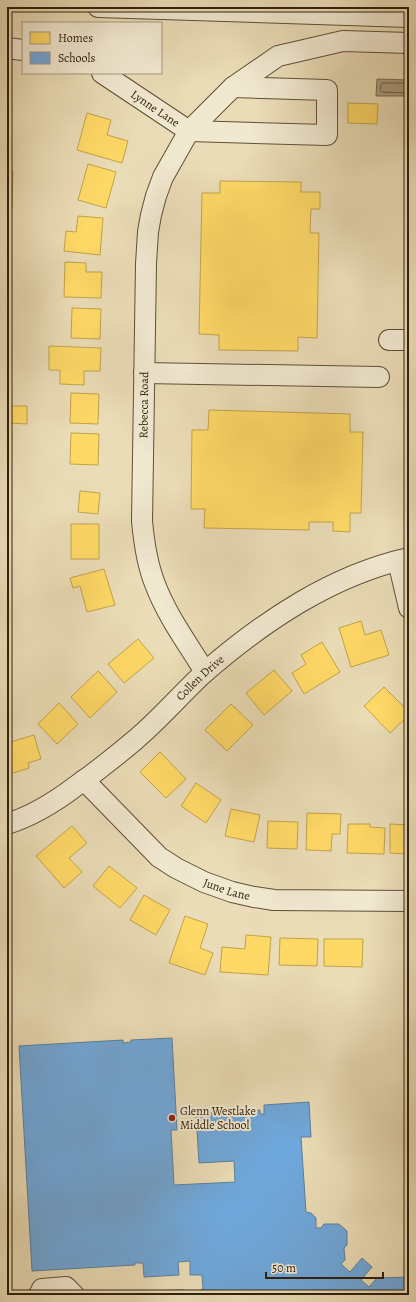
<svg xmlns="http://www.w3.org/2000/svg" width="416" height="1302" font-family="Alegreya,serif">
<rect width="100%" height="100%" fill="#eadcb6"/>
<filter id="stains"><feTurbulence type="fractalNoise" baseFrequency=".005" numOctaves="4"/><feColorMatrix values="0 0 0 0 .2 0 0 0 0 .09 0 0 0 0 .02 0 0 0 .5 -.17"/></filter>
<radialGradient id="worn" r=".72"><stop offset=".6" stop-color="#630" stop-opacity="0"/><stop offset="1" stop-color="#630" stop-opacity=".3"/></radialGradient>
<!-- water -->
<path fill="#aa9c7d" stroke="#796b50" d="M377,79l32,1v16h-33z"/>
<!-- homes -->
<path fill="#ffd966" stroke="#c1a24b" d="M348,103l30,1 -1,20 -29,-1z
M87,113l24,7 -4,15 21,6 -6,22 -45,-13z
M88,164l28,8 -10,36 -28,-8z
M7,171h6l-1,38h-5z
M220,181l81,1v10h19v17h-9l-1,24h9l-2,105 -19,-1v14l-79,-1v-15l-20,-1 3,-141h18z
M78,216l25,2 -3,37 -36,-4 2,-20 10,1z
M65,262l21,1v9h16l-1,26 -37,-1z
M72,308l29,1 -1,30 -29,-1z
M7,343h4l-1,38h-3z
M49,346l52,2 -1,23h-16v14l-24,-1v-14h-11z
M71,393l28,1 -1,30 -28,-1z
M9,406h18v18l-18,-1z
M209,410l141,4v18h13l-2,81h-11v19l-17,-1v-9h-24v8l-105,-2 1,-19h-14l1,-79h16z
M7,429h2v38h-2z
M71,433l28,1 -1,31 -28,-1z
M80,491l20,2 -2,21 -20,-2z
M7,515h1v37h-1z
M71,524h28v35h-28z
M104,569l11,36 -28,7 -7,-26 -7,2 -3,-10z
M361,621l4,14 16,-5 8,25 -38,12 -12,-39z
M138,639l16,19 -30,25 -16,-19z
M322,642l18,30 -36,22 -12,-21 14,-9 -5,-9z
M274,670l18,21 -28,24 -18,-22z
M98,671l19,21 -27,26 -19,-21z
M384,687l25,25v3l-19,18 -26,-27z
M59,703l19,21 -21,20 -19,-20z
M231,704l22,21 -26,26 -22,-21z
M34,735l7,24 -13,4 1,5 -22,7v-32z
M160,752l26,27 -20,19 -26,-26z
M196,783l25,17 -15,23 -25,-17z
M231,809l29,6 -6,27 -29,-6z
M307,813l34,1 -1,20h-8l-1,17 -25,-1z
M268,821l30,1 -1,27 -30,-1z
M348,824h22v3l15,1 -1,26 -37,-1z
M390,824l19,1v29l-19,-1z
M72,826l15,17 -18,15 13,14 -18,16 -28,-32z
M109,866l28,22 -17,20 -27,-22z
M144,895l26,15 -14,25 -26,-15z
M185,916l23,8 -8,24 13,5 -8,22 -36,-12z
M246,935l25,2 -3,38 -48,-3 2,-25 23,2z
M280,938l38,1 -1,27 -38,-1z
M324,939h39l-1,28 -38,-1z"/>
<!-- schools -->
<path fill="#6fa8dc" stroke="#5c809e" d="M172,1038l5,92h-6l3,55 61,-3 -1,-21 -35,2 -3,-49 64,-4v4h4v-9l45,-3 2,35h-10l5,75 5,1 5,5v10h5l3,-4h15l8,7v14l-3,3 1,12 -4,4 9,8 12,-14 10,9 -11,13 8,7 8,-9 32,-1v18h-212l6,-7 -1,-13h-12v-14l-12,1 1,13 -35,2 -1,-14h-8v2l-103,6 -13,-225 104,-6v3l8,-1v-2z
M184,1290l6,5h-50l4,-4z"/>
<g fill="none" stroke-linecap="round" stroke-linejoin="round">
<!-- shore -->
<path stroke="#6c5e45" stroke-width="1" d="M409,83h-27l-1,2 -1,5 2,2 27,1"/>
<!-- minor casing -->
<g stroke="#5e5037" stroke-width="22">
<g id="minor">
<path d="M98,7l311,10"/>
<path d="M7,48l16,2"/>
<path id="s1" d="M102,73l87,58"/>
<path d="M189,131l138,4v-45l-94,-3"/>
<path d="M389,340h20"/>
<path d="M144,373l235,4"/>
<path d="M398,561l11,47"/>
<path id="s2" d="M205,672c-17,-28 -38,-56 -50,-88 -8,-20 -11,-41 -13,-63l4,-257 2,-32 3,-17 5,-19 7,-19 26,-46 44,-44 45,-31 65,-15 66,2"/>
<path id="s3" d="M84,780l75,77 17,11 28,14 28,10 22,5 20,3 135,1"/>
<path id="s4" d="M7,824c25,-8 48,-22 69,-38 20,-14 40,-30 59,-46 25,-21 46,-46 70,-68 59,-51 127,-97 204,-114"/>
<path d="M39,1295l3,-6 24,-2 8,8"/>
</g>
</g>
<!-- minor -->
<use href="#minor" stroke="#f1e8d0" stroke-width="20"/>
</g>
<!-- markers -->
<circle fill="#8f2418" stroke="#f1e8d0" stroke-width="1.5" cx="172" cy="1118" r="4"/>
<g text-anchor="middle" stroke-width="4" stroke-linejoin="round" paint-order="stroke">
<!-- street labels -->
<g font-size="12" fill="#2f210d" stroke="#f1e8d0">
<text dy="4" stroke="none"><textPath href="#s1" startOffset="64">Lynne Lane</textPath></text>
<text dy="4" stroke="none"><textPath href="#s2" startOffset="282">Rebecca Road</textPath></text>
<text dy="4" stroke="none"><textPath href="#s4" startOffset="244">Collen Drive</textPath></text>
<text dy="4" stroke="none"><textPath href="#s3" startOffset="183">June Lane</textPath></text>
</g>
<!-- poi labels -->
<g font-size="12" fill="#2f210d" stroke="#f1e8d0" text-anchor="start">
<text x="180" y="1115">Glenn Westlake<tspan x="180" dy="14">Middle School</tspan></text>
</g>
</g>
<!-- margin -->
<rect width="416" height="1302" fill="none" stroke="#eadcb6" stroke-width="24"/>
<rect x="8" y="8" width="400" height="1286" fill="none" stroke="#2f210d" stroke-width="2"/>
<rect x="12" y="12" width="392" height="1278" fill="none" stroke="#2f210d"/>
<!-- legend -->
<rect x="22" y="22" width="140" height="52" fill="#f1e8d0" stroke="#a39882"/>
<rect x="30" y="32" width="20" height="12" fill="#ffd966" stroke="#a39882"/>
<text x="58" y="42" font-size="12" fill="#2f210d">Homes</text>
<rect x="30" y="52" width="20" height="12" fill="#6fa8dc" stroke="#a39882"/>
<text x="58" y="62" font-size="12" fill="#2f210d">Schools</text>
<!-- scale -->
<path d="M266 1272v6h117v-6" fill="none" stroke="#2f210d" stroke-width="2"/>
<text x="272" y="1272" font-size="12" fill="#2f210d" stroke="#f1e8d0" stroke-width="3" paint-order="stroke">50 m</text>
<rect width="100%" height="100%" filter="url(#stains)"/>
<rect width="100%" height="100%" fill="url(#worn)"/>
</svg>
